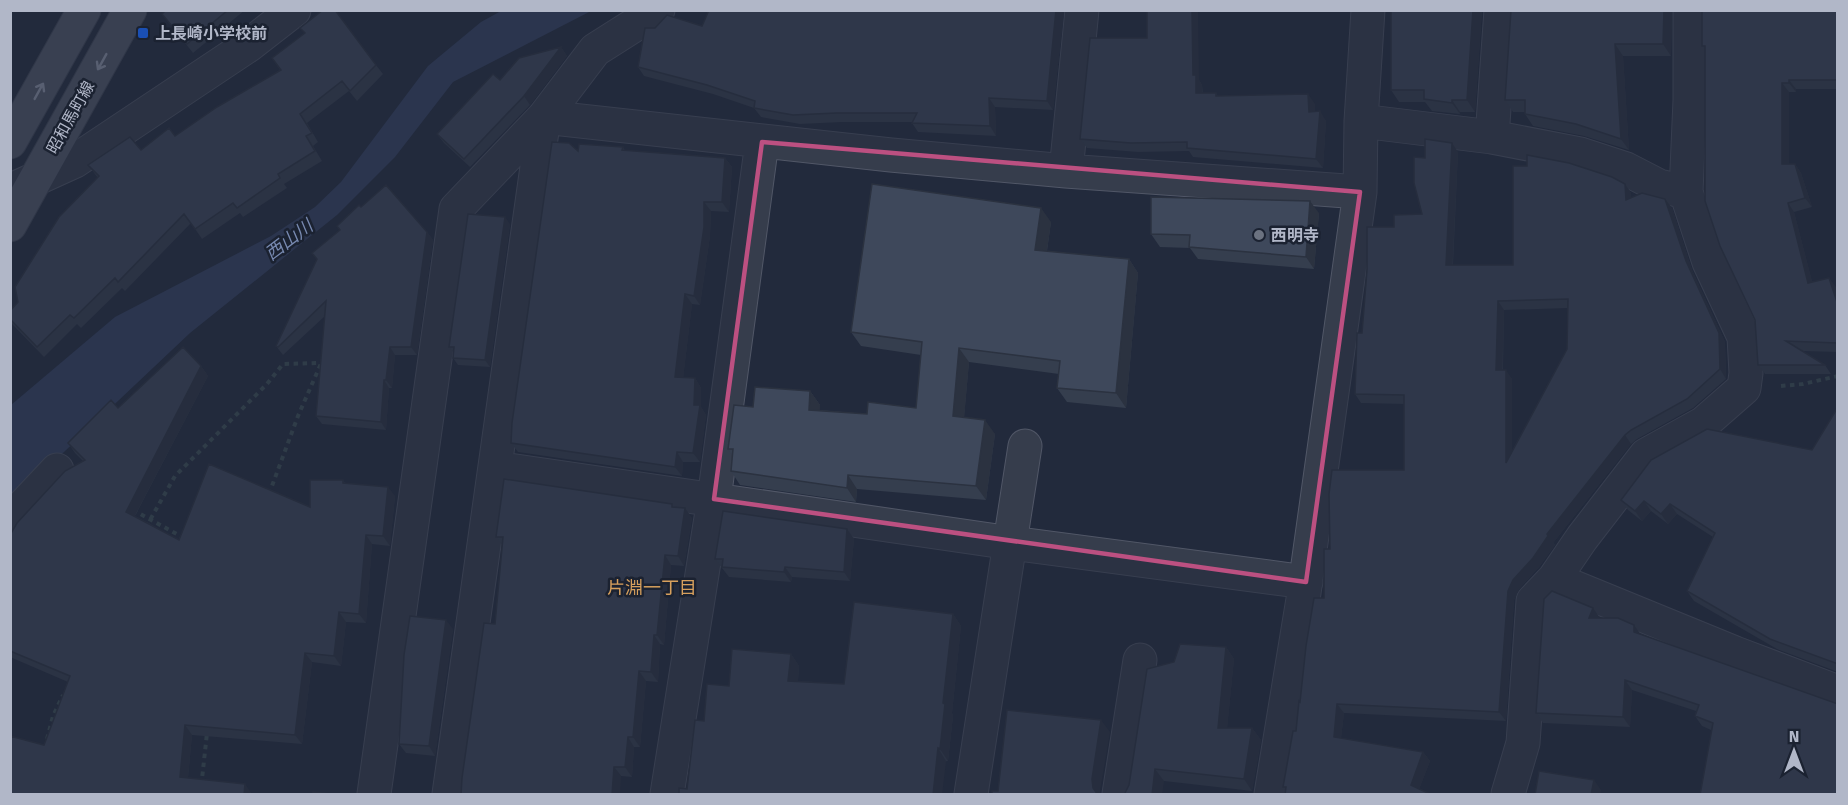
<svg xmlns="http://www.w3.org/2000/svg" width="1848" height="805" font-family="'Fira Sans','Noto Sans JP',sans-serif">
<rect width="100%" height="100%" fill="#222a3c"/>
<!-- water -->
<path fill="#354364" d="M501,11h90l-138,71 -58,75 -58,58 -147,118 -179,169v-97l104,-88 156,-81 44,-29 26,-25 87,-116 53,-44z"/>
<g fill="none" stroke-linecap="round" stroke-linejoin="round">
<!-- minor casing -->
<g stroke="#515767" stroke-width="35">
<path id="minor" d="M544,117l347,38 175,16 294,21
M1361,121l131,16 88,17 46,15 33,17 27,6
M1492,137l9,-127
M1066,171l16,-161
M20,186l55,-25 174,-116 45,-35
M495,468l516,75 295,39
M10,520l47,-50
M1554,579l181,74 103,39
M374,794l82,-585 88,-92 51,-67 63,-40
M449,794l95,-677
M667,794l47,-295 48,-357
M971,794l54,-348
M1119,794l21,-134
M1271,794l33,-201 56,-401 1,-71 7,-111
M1508,794l15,-51 10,-142 21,-22 28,-41 64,-83 58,-32 40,-35 2,-15 -2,-36 -35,-75 -23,-70 4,-92v-90"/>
</g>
<!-- major casing -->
<g stroke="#3f4655" stroke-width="35">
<path id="major" d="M10,142l74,-132
M10,225l120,-215"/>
</g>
<!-- path -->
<path stroke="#3f5357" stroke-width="4" stroke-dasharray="4.5 4.5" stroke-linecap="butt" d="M1781,386l22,-2 35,-8
M269,494l29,-78 25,-57
M133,510l51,28
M146,527l29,-51 92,-92 16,-20 37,-1
M47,739l6,-23 10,-21
M202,794v-15l5,-46"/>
<!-- minor -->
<use href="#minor" stroke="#363d4c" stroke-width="33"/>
<!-- major -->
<use href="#major" stroke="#545b6c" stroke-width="33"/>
</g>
<!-- wall -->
<path fill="#353e4e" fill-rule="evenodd" d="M166,10h79l-52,43 -31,-39z
M709,10h355l-11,100 -58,-3 1,29 -78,-4 -6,-9v-1h-70l-42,2 -39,-7 -7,-9 -41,-14 -69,-18 -6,-9 64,-41z
M1391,10h91l-7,102h-15v2l-28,-3 -7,-9h-26l-8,-12z
M1672,10l-1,46h-48l6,94 -45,-14 -51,-10 -8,-12v-2h-12l-8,-12z
M1838,10v79h-42v3h-7v72h6l6,9 11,34 -18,5 18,70 24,5 2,6v59l-36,-1 23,14 6,9h-66l-7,-9 -3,-45 -50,-269 -3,-5z
M561,47l6,9 -37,49 -60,62 -26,-24 -7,-9z
M272,58l104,7 7,9 -26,27 -8,-10 -42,32 11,19 -5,4 9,15 -38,23 3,4 -44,29 -3,-4 -38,26 -11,-16 -66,68 -3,-3 -41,40 -4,-4 -33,33 -31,-32 -3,-4v-10l8,-9 80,-124 -10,-13 53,-15 34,-14 105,-66z
M1199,80l3,5 1,8h13l2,3 97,8v7l11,10 -3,47 -130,-11 -4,-6 -51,1 -51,-4 -7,-9z
M623,147l2,4 100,7 7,9 -3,45 -18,-1 -1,25 -10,69 -8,-1 -9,74h12l6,10v19l5,8 -6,47h-17l-1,14 -164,-24 -7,-9z
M1458,152l-5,113h60l112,-81 6,9v5l41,10 20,62 33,72 1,37 -33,29 -56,31 -6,5 -78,99 2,2 -16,22 -20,22 -5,11 -8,121 -162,-8 -3,25 82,14 7,9 -11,28 -133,2 -3,-4 13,-56 4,-29 24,-104 6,-49 74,-79v-66l-43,-1 -6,-9 7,-61 32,-106 28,-13 3,-56zM1568,308l-1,41 -55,102v-72l-9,-9 1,-60z
M361,207l66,25 6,8 -16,115h-22l-3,33h-3l-3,42 -64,-6 -6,-8 9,-100 -42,39 -7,-9 41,-86 -5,-7 28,-22 -3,-5z
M1319,213l-5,56 -116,-10 -8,-11 -30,-1 -9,-13z
M1051,222l-4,29 82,8 9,14 -12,135 -59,-6 -10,-14 2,-14 -90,-12 -5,55 31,17 -9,66 -129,-11 -1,13 -116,-17 -9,-14 1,-16 -4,-6 25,-42 57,-16 10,14 -1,5 48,4 49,-6 5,-53 -60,-9 -10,-14z
M510,224l-20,143 -32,-2 -5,-7 1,-5 -5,-6z
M201,366l7,10 -73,140 44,24 131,-33 33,-27 2,3 50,13 -5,50 -18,-2 -6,79 -20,-1 -5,44 -29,-4 -10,82 -110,-9 -4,43 64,17 -208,-50 24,-63 -58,-25v-122l73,-74 -8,-8 -7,-10 50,-35z
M1838,407v265l-61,-23 -83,-48 -7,-10 26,-54 -36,-23 -9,10 -17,-13 -9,10 -14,-11 -7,-10 191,-50z
M675,508l17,10 -8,48 -13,-1 -7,80 -4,-1 -2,38 -12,-1 -6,66h-6l-2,30 -11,-1 -126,-152 7,-79 -6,-8z
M847,529l7,10 -4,42 -58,-4 -1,5 -62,-5 -14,-18z
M953,614l8,12 -9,87 1,3 -5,45 -261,28 17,-68 25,-35 62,-32 8,12 -1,15 46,3z
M1600,618l41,17 183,65 -113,30 -9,-4 -7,-10 1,-5 -64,-21 -2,37 -87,-4 -7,-10z
M453,629l-18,127 -29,-3 -7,-9z
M1226,647l8,12 -7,69h25l9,12 -9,51 -88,-10 -35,4 45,-123z"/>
<!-- shaded-wall -->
<path fill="#2b3240" d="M1056,10h8l-11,100 -6,-9z
M1192,10h6l1,70 3,5 1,17 -7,-9 -3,-18z
M1473,10h9l-7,102 -8,-12z
M1664,10h8l-1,46 -8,-12z
M1615,44l8,12 6,94 -8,-11z
M561,47l6,9 -37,49 -6,-9z
M1789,80l7,9v3l-7,-9z
M1782,83l7,9v81l-7,-9z
M1308,94l7,10v17l-6,-9z
M989,98l6,9 1,29 -6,-10z
M1452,100l8,12v2l-8,-11z
M1320,111l6,10 -3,47 -7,-9z
M1452,143l6,9 -6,122 -6,-9z
M725,158l7,9 -3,45 -7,-10z
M1795,164l6,9 11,34 -7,-9z
M1625,184l6,9 1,16 -6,-9z
M1665,199l7,9 20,62 33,72 1,37 -6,-10z
M1310,201l9,12 -5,56 -8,-12z
M704,202l7,9 -1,25 -10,69 -6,-9z
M1788,203l6,9 21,80 -7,-9z
M1041,208l10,14 -6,42 -10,-14z
M505,217l5,7 -20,143 -5,-7z
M427,232l6,8 -16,115 -6,-8z
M1129,259l9,14 -12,135 -10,-15z
M1829,278l7,9 2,6v12z
M685,294l7,10 -10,83 -7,-10z
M1498,301l6,9 -2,69 -6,-9z
M390,347l5,8 -3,33 -6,-8z
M959,348l10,14 -6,68 -10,-14z
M201,366l7,10 -76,145 -6,-9z
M1506,370l6,9v93l-6,-9z
M695,378l6,10v19l5,8 -6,47 -7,-9z
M384,380l5,8 -3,42 -5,-8z
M810,391l10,14 -1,19 -10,-14z
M985,420l10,14 -9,66 -10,-14z
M1625,435l6,9 -78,99 2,2 -16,22 -20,22 -5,11 -8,121 -7,-9 9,-121 5,-11 34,-46z
M677,452l6,10 -1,14 -7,-9z
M848,475l9,14 -1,13 -9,-14z
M388,487l7,9 -5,50 -7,-10z
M1644,501l7,10 -9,10 -7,-10z
M1670,504l7,10 -9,10 -7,-10z
M685,508l7,10 -8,48 -6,-10z
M847,529l7,10 -4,42 -6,-9z
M366,535l6,9 -6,79 -7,-9z
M665,555l6,10 -7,80 -7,-10z
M785,567l7,10 -1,5 -7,-10z
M1593,608l7,10h-11z
M339,612l7,10 -5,44 -7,-10z
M953,614l8,12 -9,87 1,3 -5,45 -8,-12 3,-46z
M446,620l7,9 -18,127 -6,-10z
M1634,625l7,10 -7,-3z
M654,635l6,9 -2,38 -7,-10z
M1226,647l8,12 -8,81 -8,-12z
M305,653l7,9 -10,82 -7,-9z
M791,654l8,12 -2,27 -9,-12z
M639,671l7,10 -6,66 -7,-10z
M1625,680l7,10 -2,37 -7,-10z
M1337,704l7,9 -4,33 -6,-9z
M1101,720l9,12 -10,59 1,4h-4l-4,-7 -1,-9z
M185,725l7,10 -5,52 -7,-10z
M1252,728l9,12 -9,51 -8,-12z
M628,737l6,10 -2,30 -7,-10z
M938,748l8,13 -4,34h-9z
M1423,752l7,9 -13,34 -6,-10z
M614,767l7,9 -1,19h-8z
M1155,769l9,12 -2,14h-10z
M1594,780l7,10 -1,5h-9z
M245,784l7,10v1h-8z"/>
<!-- building -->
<path fill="#3e485b" stroke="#2b3240" stroke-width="1.5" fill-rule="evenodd" d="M166,10h62l-41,34 -25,-30z
M323,10h12l41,55 -26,26 -8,-10 -42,33 12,19 -6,3 9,15 -37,23 2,4 -43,30 -4,-5 -38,26 -11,-15 -66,68 -3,-4 -41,40 -4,-3 -33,32 -27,-28v-8l8,-9 -3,-15 44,-70 40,-41 -11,-11 42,-28 11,13 28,-22 6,8 42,-29 64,-37 -9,-12 33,-25 -5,-5z
M709,10h347l-9,91 -58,-3 1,28 -78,-3 5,-10h-81l-43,2 -39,-7 1,-7 -48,-16 -69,-18 7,-39h10l12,-13 35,11z
M1147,10h45l1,65h3v18h20v3l92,-2 1,18 11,-1 -4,48 -129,-11v-6l-56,1 -51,-4 10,-101h57z
M1391,10h82l-6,90h-15v3l-28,-4v-9h-33z
M1511,10h153l-1,34h-48l6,95 -45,-15 -51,-10v-14h-20z
M1702,10h136v70h-49v3h-7v81h13l10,34 -17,5 20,80 21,-5 9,27v38l-52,-2 39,24h-67l-3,-45 -35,-74 -15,-45v-155h-3z
M561,47l-37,49 -60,63 -27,-25 56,-60 7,6 19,-22z
M1425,139l27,4 -6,122h67v-99h14v-11l42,8 43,14 13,7 1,16 16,-7 23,6 21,62 33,72 1,36 -33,30 -56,31 -6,5 -78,99 1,2 -15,22 -20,22 -5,11 -9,121 -162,-8 -3,33 89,15 -12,33 21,10h-147l1,-8h-3l10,-56h3l3,-30 1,1 6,-56 8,-48h10v-49h6l-1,-55 3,-24h72v-75l-49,-1 2,-61h5l5,-63v-43h27v-12l28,-1 -8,-31v-26l11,1zM1568,299l-1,50 -61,114v-93h-10l2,-69z
M552,142l17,1 9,8 1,-7 44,3 -1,3 103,8 -3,44h-18v25l-10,69 -9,-2 -10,83 20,1 -1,27h6l-7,48 -16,-1 -2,15 -164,-24 1,-20z
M872,184l169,24 -6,42 94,9 -13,134 -59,-5 3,-27 -101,-13 -6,68 32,4 -9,66 -128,-11 -1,13 -116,-17 2,-22h-5l6,-44 19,2 2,-20 55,4 -1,19 58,4 1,-12 48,6 6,-66 -71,-10z
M386,185l41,47 -16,115h-21l-4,33h-2l-3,42 -65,-6 10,-115 -48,46 -2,-1 41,-87 -5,-6 28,-23 -3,-4 22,-21 2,2z
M1151,197l159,4 -4,56 -117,-10 1,-12 -39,-1z
M468,214l37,3 -20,143 -32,-2 1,-11h-5z
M183,347l18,19 -75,146 53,28 30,-76 101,43v-27h33v3l45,4 -5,49 -17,-1 -7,79 -20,-2 -5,44 -29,-3 -10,82 -110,-10 -5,52 65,7 -1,11h-234v-59l34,9 26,-69 -60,-25v-116l7,-12 48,-52 20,-11 -17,-17 43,-43 7,8z
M1838,407v257l-68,-25 -83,-48 28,-58 -45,-29 -9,10 -17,-13 -9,10 -14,-11 30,-40 56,-31 105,21z
M504,479l168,25v3l13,1 -7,48 -13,-1 -8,80h-3l-3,37 -12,-1 -6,66h-5l-3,30h-11l-2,28h-151l1,-17 22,-155 11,1 8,-87h-7z
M723,511l124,18 -3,43 -59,-5 -1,5 -62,-5 1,-8h-8z
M1552,591l41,17 -4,10h29l16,7v7l204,72v91h-138l13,-72 -18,-7 4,-11 -74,-25 -2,37 -87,-4 8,-114z
M854,602l99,12 -10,89 2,1 -5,45 -2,-1 -5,47h-254v-7l8,1 8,-69 9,1 3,-37 22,2 3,-37 59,5 -3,27 56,3z
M410,616l36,4 -17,126 -30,-2 5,-89z
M1180,644l46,3 -8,81h34l-8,51 -89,-10 -3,26h-28l5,-10 18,-116 27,-7z
M1007,710l94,10 -9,59 1,9 5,7h-106v-4h6z
M1539,771l55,9 -3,15h-56z
M313,792l28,3h-28z"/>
<!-- one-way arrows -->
<defs><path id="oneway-shaft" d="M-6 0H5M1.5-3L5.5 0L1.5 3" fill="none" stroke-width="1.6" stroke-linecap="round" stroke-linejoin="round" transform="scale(1.5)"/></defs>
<g stroke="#9aa0b1">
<use href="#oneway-shaft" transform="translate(102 62) rotate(119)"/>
<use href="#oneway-shaft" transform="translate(39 91) rotate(-61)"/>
</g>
<!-- marked area -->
<path d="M0 0H1848V805H0ZM762,142l598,50 -54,390 -592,-83z" fill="#222a3c" fill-opacity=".55" fill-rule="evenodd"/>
<path fill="none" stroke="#bc5081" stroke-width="4.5" stroke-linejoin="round" d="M762,142l598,50 -54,390 -592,-83z"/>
<!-- markers -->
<rect fill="#1a4fb4" stroke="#1b2231" stroke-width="2" x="137" y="27" width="12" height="12" rx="3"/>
<circle fill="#6b7280" stroke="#1b2231" stroke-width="2" cx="1259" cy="235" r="6"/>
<g text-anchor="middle" stroke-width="5" stroke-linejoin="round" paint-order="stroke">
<!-- poi labels -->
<g font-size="16" font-weight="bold" fill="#b1b7c8" stroke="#1b2231" text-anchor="start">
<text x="155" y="39">上長崎小学校前</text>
<text x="1271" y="241">西明寺</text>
</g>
<!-- street labels -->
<g font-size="16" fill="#b1b7c8" stroke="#1b2231">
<text transform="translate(70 117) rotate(-61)" y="6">昭和馬町線</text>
</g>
<!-- water labels -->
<g font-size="18" font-style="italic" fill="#788ab1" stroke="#1b2231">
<text transform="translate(289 240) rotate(-37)" y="6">西山川</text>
</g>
<!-- neighbourhood labels -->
<g font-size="18" fill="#d7a05d" stroke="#1b2231">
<text x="652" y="594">片淵一丁目</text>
</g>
</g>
<!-- border -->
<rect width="1848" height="805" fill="none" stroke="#b1b7c8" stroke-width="24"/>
<!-- north arrow -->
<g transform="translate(1794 751)" stroke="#1b2231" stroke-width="4.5" paint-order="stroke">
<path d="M0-4.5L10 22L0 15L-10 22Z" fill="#b1b7c8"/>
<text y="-9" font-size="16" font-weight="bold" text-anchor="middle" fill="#b1b7c8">N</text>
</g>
</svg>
